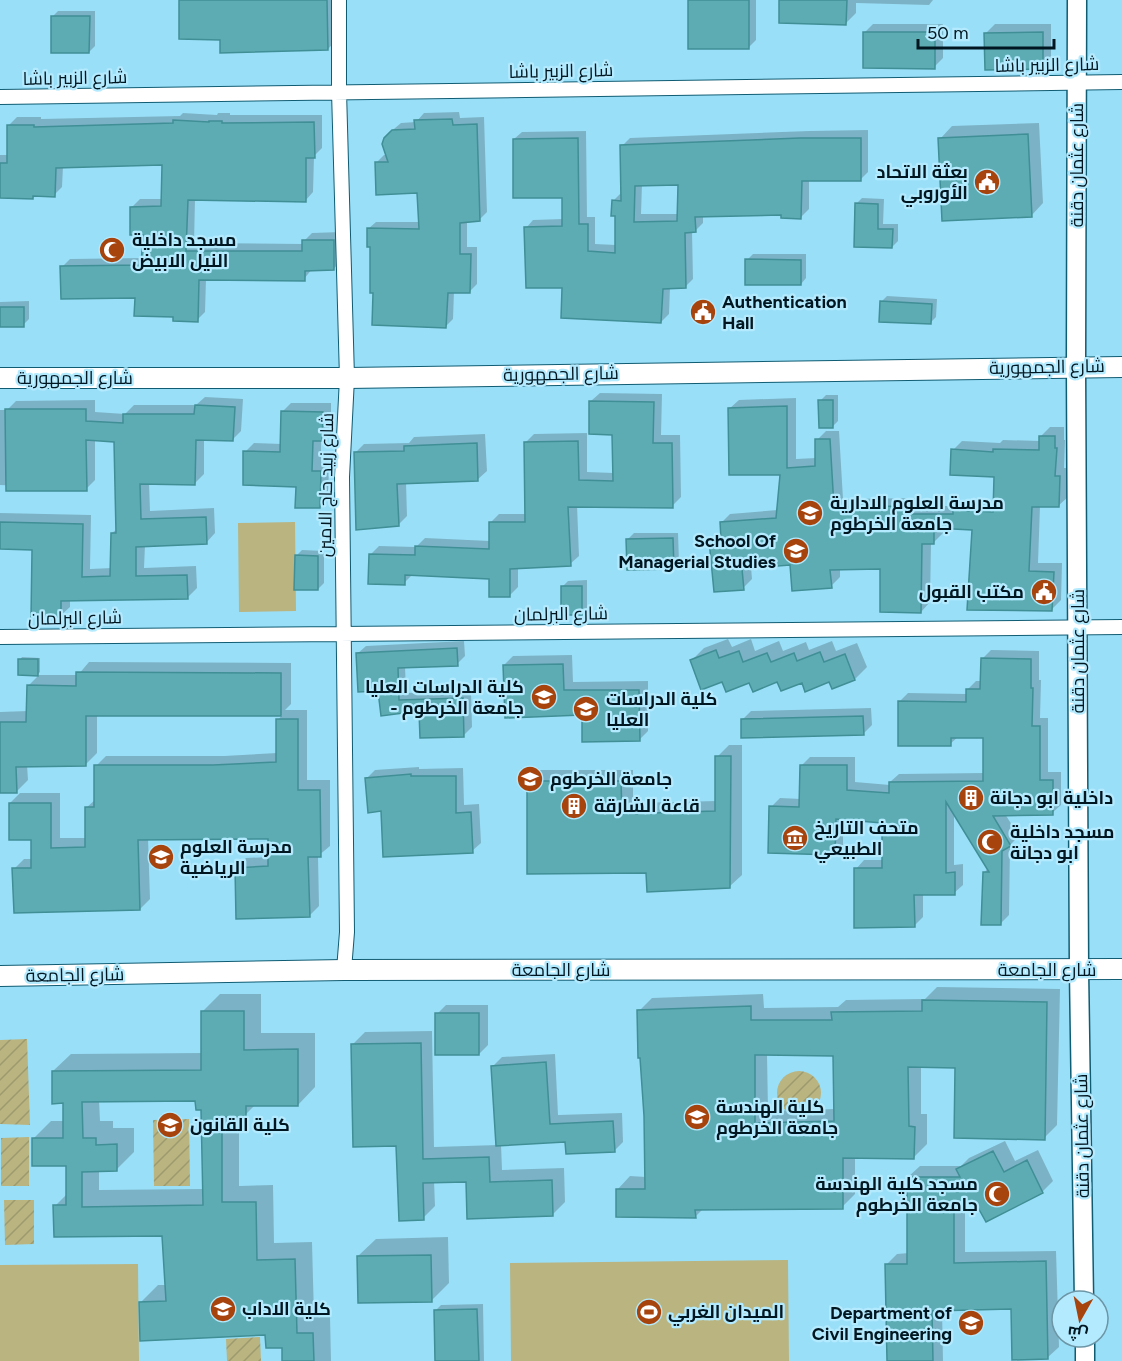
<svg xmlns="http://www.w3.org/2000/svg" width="1122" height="1361" font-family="Figtree,Cairo,sans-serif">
<defs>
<pattern id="garden-furrows" width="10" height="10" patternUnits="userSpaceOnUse" patternTransform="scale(1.5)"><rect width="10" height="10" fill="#b9b480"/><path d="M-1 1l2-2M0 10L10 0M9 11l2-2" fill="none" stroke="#9d9a6e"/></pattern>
</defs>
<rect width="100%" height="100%" fill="#9adff8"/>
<!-- grass -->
<path fill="#b9b480" d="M295,522l1,89 -57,1 -1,-89z
M788,1260l1,101h-278l-1,-98z
M138,1264l1,97h-139v-96z"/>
<!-- garden -->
<path fill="url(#garden-furrows)" d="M27,1039l3,86 -30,-1v-84z
M777 1093a22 22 0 1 1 44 0a22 22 0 1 1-44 0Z
M189,1119l1,67h-36l-1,-66z
M29,1137v49h-28v-48z
M4,1200h30v44l-29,1z
M260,1337l1,24h-34l-1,-22z"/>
<!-- shadow -->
<path fill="#0003" fill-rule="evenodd" d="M181,0h157l1,37 -11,12 -107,-10z
M690,0h66v40l-8,8z
M781,0h152l-4,5 -73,-2v10l-11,11z
M58,11h37v35l-6,6 -36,-36z
M873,24h70v34l-9,9 -70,-34z
M995,24h56v35l-9,9 -56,-35z
M459,112l1,6 24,-1 3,95 -8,8 -12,1v26h10v37l-7,7h-16l-1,28 -7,7 -74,-81 -4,-16 8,-7h44l-2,-31 -42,-28 8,-8h3l1,-21 13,-11 15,-1 8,-9z
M183,113l34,2 1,-2h12v2h92v33l-8,8 -1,36 -8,9 -110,-2 -1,44 110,1v-3l8,-8 29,-1 1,29 -9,8h-21l-8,10h-98l-1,33 -8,8 -22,-5 -39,-18 -74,-30 8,-8 73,-1 1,-25 -12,-26 8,-8h23l1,-36 -101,3 -1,21 -8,8h-18l-3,3 -33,-1v-42h9l-1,-29 9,-9h24v2l139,-3z
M1039,123l4,80 -12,13 -91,-77 12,-13z
M868,130v42l-8,8 -51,-1v30l-8,8 -18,-4 -80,2v8l-8,8h-3l1,48 -8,8h-15l-1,27 -8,8 -97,-36 -38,-58 7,-8 30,-1v-23l-49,-57 8,-7 64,-1 1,86h8v27l21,1 1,-30 -4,-14 8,-8 1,-47 8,-8 179,-7zM680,183l-1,31h-38l1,-30z
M862,198l22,1 -1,25h15v17l-6,6 -36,-43z
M753,254h53v24l-5,6 -54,-24z
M887,296l50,3 -1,18 -5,5 -50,-20z
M29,301v18l-6,6h-23v-23z
M600,393l62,1 -1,41h19l1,62 -9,9 -95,-1 2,51 -9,8 -52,3v20l-9,9 -19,-19 -77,-3 -9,9 -34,-28 9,-9 37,1 9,-9 65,3v-18l9,-9h27v-72l8,-8 53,-1v39l27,1v-39l-23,-33z
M826,395h12v26l-6,6 -12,-26z
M205,397l38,2 -2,32 -9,9 -28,-2v36l-9,9h-46l1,28 64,-3 1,25 -9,10 -61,2 -1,23 52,-2 1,22 -9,9 -118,3v7l-10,9 -27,-67 -33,-1v-35l91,2 -1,54 22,-1v-35l5,-4 -2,-89 -20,-1v41l-9,9 -86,-4v-75h7l9,-9 79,-1v12l30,2 9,-9h62z
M796,398v61l20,-1 1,-18 9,-9h13l4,68 76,-1v8h40l5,-5 31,2v-27l-42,-26 9,-9 38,2 3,-3 37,1 1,-5 9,-9h14v13h1l-1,28h4v29l-10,9h-18l-2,57h24l-1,37 -9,9 -79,-80 -30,-2v6l-9,9 -3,1 -1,59 -9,10 -39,-44h-42v9l-9,9 -40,-23 -40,4 1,12 -9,9 -32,-48 11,-9 -1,-8 9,-9 48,-4 4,-36 -53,-65 10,-9z
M291,403h40v27l-10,10v22l8,1 -1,35 -9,9 -22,-22 -52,-33 9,-9 28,1v-32z
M485,434l2,37 -10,9 -71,2 1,34 -9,9 -43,-72 9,-9 45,-1 5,-6z
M634,533h44l1,29 -6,6 -45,-29z
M302,550l22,1v32l-6,6 -22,-33z
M587,580v28l-6,6 -18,-28 5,-5z
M728,639l4,8 19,-8 4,12 24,-10 4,10 23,-9 3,8 23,-9 4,10 21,-8 10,24 -12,12 -105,2 -27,-1 -32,-19 13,-13z
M464,641l1,15 -8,8 -52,2 1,27 65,-2 1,36 -8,8 -43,-25 -38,5 -4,-25 -22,-36 9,-8z
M991,650l48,1v29h2l-1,38h8v54h13v33l-9,8 -47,1 14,22 -9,9 -1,70 -9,9 -16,-51 4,-5 -34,-56v53l9,-1v21l-9,8h-31v24l-8,8 -59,-56 8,-9h20v-38l-41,-4v27l-9,8 -63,-46 9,-9 21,1v-33l9,-9h45v25l35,3v-3l9,-8 86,-1v-36h-27l-8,7 -51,-42 9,-9 59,1v-4l9,-9h6v-22z
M572,655l1,27 75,-1v50l-9,9 -56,-27 -79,-48 9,-9z
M22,657l18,1v14l-2,2 -18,-14z
M89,662l202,1v41l-6,6h22v70h23v66l-12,10 1,50 -10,10 -73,-48 10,-10 24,-1v-19h-122l2,61 -10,10 -126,-40 10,-10h8v-21l-22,-35 10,-10h40v45h27l-1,-30 10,-9v-33l10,-10h118l53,-3 1,-33 4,-5 -185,-1v39l-12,12h-58l1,15 -12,12h-16v-80l28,-1v-25l11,-11h39z
M871,708l1,17 -9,9 -121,-14 9,-9z
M729,745h13v130l-12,11 -82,-14 -120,-90 12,-12h93v33l84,-2v-44z
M419,767v2l44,-1 1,37 15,-1 2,39 -9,8 -89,-41 -17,-31 9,-9z
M937,987l123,2 -3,136 -13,13 -88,-72h-35v48h6v30l-13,13h-59v37l-13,13 -139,2 -8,8 -78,-27 13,-14 16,1v-61l-7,-105 13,-13 111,-4 1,14 74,-1 8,-7 79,-1zM767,1054h67l1,55 -67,2z
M220,994h41v39h54v54l-17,18h-43l-10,10h-6v71l34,-1 1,58 38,-1 2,74h16l1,45h-47l-1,-14 -17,-13 -125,-32 17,-17h8l-3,-50 -108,-29 13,-13v-28l-35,-26 18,-18h13v-19l-11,-31 18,-17 132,-1 -1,-41zM197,1099l6,10 1,80 -105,1v-20h17l18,-18v-24h-21v-7h-13l-1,-21z
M446,1005h42v40l-9,9 -42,-40z
M432,1031l2,116 64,-2 -5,-79 9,-9 53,-3 3,61 64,-2 1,29 -9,9 -47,-11 -66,4 1,26 62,-2 1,34 -12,12 -86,-34 -33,1 1,25 -12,12 -26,-74 -44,-100 12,-12z
M1005,1141l10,20 23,-11 15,31 -11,11 -77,10v50l91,-1 3,96 -12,11 -34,-50 -71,1 1,52h-55l-2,-96 11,-11 12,-1 -1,-76 12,-11h41l8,-8z
M448,1237l1,46 -18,18 -73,-45 18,-17z
M483,1304l1,57h-47l-2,-50 6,-6z"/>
<!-- building -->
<path fill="#5eacb3" stroke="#408f96" stroke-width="1.5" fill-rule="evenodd" d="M179,0h148l1,50 -108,3v-13l-41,-1z
M688,0h61v49h-61z
M779,0h68l-1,25 -67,-2z
M51,16h39l-1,37h-38z
M863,32h72v37l-72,-1z
M1043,32v37l-58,1 -1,-37z
M452,119l1,6 24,-1 3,97 -20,2v31h11l-1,39h-22l-2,35 -74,-3 1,-32h-3v-46h-3v-19l52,1 -2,-36 -41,2 -1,-33h13l-6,-18 2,-6 8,-8 23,-1 -1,-9z
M173,120l36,2v-1h13v2l92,-1 1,36h-9v44l-118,-2 -2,51h116v-11h32v30l-29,1v10l-106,-1 -1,42 -25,-1v-4l-39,-1 1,-18 -74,1 -1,-33 81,-1 2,-30h-13v-28l31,-1 1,-41 -106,3 -1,29 -22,-1v3l-33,-1v-35h7v-38h27v2l139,-4z
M1028,134l4,83 -90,4 -4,-83z
M578,138l1,86h9v27l27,2v-37h-4l1,-16 9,1 -1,-56 180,-7h61v43h-59l-1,38 -20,-1v-3l-86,2 1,15 -11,1 1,55 -23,1 -2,34 -100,-5 1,-30h-36l-2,-61 38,-1v-28h-49v-59zM678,185l-1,36 -43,1 1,-36z
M855,203l23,1v25h15l-1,19 -38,-1z
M745,259l56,1v25h-56z
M880,301l52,3 -1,20 -52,-2z
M0,307h24v20h-24z
M818,400h15v28h-14z
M589,401l65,1 -1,41h19l1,65 -105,-1 3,59 -61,3v28h-21v-18l-84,-4v10l-37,-1 1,-30 46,1v-9l74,3v-27h36l-1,-80 54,-1 1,39 34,1 -1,-46 -23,-1z
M195,405l40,2 -2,34 -37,-1 -1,45 -55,-1 1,35 65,-2 1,27 -71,3v29l51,-1 1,24 -127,2v16h-30l1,-67 -32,-1v-27l83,2 -1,53 28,-1 1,-43h5l-2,-91 -28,-2 1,51h-81l-1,-82h81v12l37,2v-9h71z
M787,406v62l28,-2v-27h15l4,68 77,-1 -1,8h43v-4l40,2 1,-35 -44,-2 1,-26 42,3v-3l46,1v-14h16v12h2l-2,28h5l-1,31h-27l-3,64 25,1 -2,39 -85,-1 5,-80 -38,-2v16h-12l-1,69 -41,-1v-43l-50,1 2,18 -40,3 -2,-26 -48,4 2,21 -30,2 -5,-52 12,-1 -1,-17 56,-4 4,-43h-51l-1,-67z
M281,411l42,1 -1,29h-9l-1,30h9l-1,37h-25l1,-21 -53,-2v-34l37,1z
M477,443l1,38 -81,3 2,42 -43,4 -2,-78 50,-1v-5z
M673,538l1,31 -47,1 -1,-31z
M295,555l23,1v34h-24z
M561,586h21v29h-21z
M457,648l1,18 -60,2 1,32 64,-2 1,39 -44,1 -1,-27 -38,5 -3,-25 -20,1 -2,-39z
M716,650l3,8 20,-7 4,11 24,-9 4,9 23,-9 3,8 23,-9 4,10 21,-8 10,26 -23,9 -3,-7 -24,10 -3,-9 -21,8 -4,-9 -24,10 -4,-9 -23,9 -4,-10 -21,8 -11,-30z
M981,658l50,1v29h2l-1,38h8v54h13v35l-60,1 18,30 -9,5 -1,74h-20l2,-53h6l-43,-70v71l9,-1v23h-41l1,32 -61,1v-60h28v-45l-46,-4 -1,36 -67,-2 1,-47 30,1 1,-42h47v25l42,3v-11l94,-1v-43h-32v8h-53v-45l68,1v-13h14z
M18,659h20v17l-20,-1z
M563,664l1,26h75l1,51 -58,1v-27l-77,3 -2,-53z
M76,672l205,1v43h-195v50l-70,1 1,26h-17v-71h26l1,-37 49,1z
M863,716l1,19 -123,3v-19z
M276,719h22v71h22l1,67h-13l2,60 -74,2 -1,-51 33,-2v-27l-130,1 2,70 -126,3 -2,-45h19v-28h-22v-37h42v45l34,-1v-40h9v-42h119l63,-3z
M715,756h16l-1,132 -83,4 -1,-19 -119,1v-93h94l1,33 93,-3z
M411,774v2h45v37l15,-1 2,41 -90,4 -2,-46 -13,2 -3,-35z
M922,1000l125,2 -2,138 -91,-2 1,-70 -47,-1 1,59 6,1 -1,32 -71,-1v51l-148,1 1,8 -80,-1v-28h29l-1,-73 -4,-58h-2l-1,-48 114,-4v14h81l-1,-8 91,-1zM755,1055l78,1 1,65 -79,2z
M201,1011h43v39l54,-1v57h-52v11h-24v85h34l1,58 38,-1 2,74h16l1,28h-32v-13h-16l-1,-13 -125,6 -1,-39 27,-1 -4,-65 -108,1 -1,-32h13v-39h-34v-28h31v-35l-11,1v-33l149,-1zM195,1101l1,9h5l2,95 -121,2v-35l35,-1v-27l-21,1v-7h-13l-1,-36z
M435,1013h44v42h-44z
M421,1043l2,116 66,-2 1,25 62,-2 1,36 -86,3 -1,-37 -43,1 1,37 -25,1 -3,-75 -43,1 -2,-103z
M546,1062l4,62 63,-3 2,31 -49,2 -1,-12 -69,4 -5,-80z
M993,1151l11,21 23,-12 16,33 -57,29 -10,-18h-22v59l92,-2 2,98 -36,1 -1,-51 -79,2 1,50h-46l-2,-97h22v-87h53l-4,-8z
M431,1255l1,47 -74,1 -1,-47z
M477,1309l2,52h-44l-1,-51z"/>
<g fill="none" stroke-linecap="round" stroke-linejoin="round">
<!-- minor casing -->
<g stroke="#105c73" stroke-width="16">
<path id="minor" d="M339,0v91l8,287 -5,99 5,455 -3,38
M0,97l1122,-15
M0,637l1122,-10"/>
</g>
<!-- tertiary casing -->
<g stroke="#105c73" stroke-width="21">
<path id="tertiary" d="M1077,0l-1,367 3,603 5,331
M1085,1337v24"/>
</g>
<!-- secondary casing -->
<g stroke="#105c73" stroke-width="22">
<path id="secondary" d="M0,378h347l775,-11
M0,976l344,-6 778,-1"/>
</g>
<!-- minor -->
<use href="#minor" stroke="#fff" stroke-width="14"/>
<!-- tertiary -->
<use href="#tertiary" stroke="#fff" stroke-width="18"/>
<!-- secondary -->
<use href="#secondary" stroke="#fff" stroke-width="20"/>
</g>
<!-- icons -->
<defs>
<g id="civic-disc" transform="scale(1.35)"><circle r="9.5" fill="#a7440e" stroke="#b4eafe"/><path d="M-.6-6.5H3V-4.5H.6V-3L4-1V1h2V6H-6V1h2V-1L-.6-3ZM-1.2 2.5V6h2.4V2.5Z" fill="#fff"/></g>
<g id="mosque-disc" transform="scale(1.35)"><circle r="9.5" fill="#a7440e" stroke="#b4eafe"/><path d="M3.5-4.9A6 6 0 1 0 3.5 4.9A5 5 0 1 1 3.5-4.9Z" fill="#fff"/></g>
<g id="university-disc" transform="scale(1.35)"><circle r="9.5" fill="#a7440e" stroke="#b4eafe"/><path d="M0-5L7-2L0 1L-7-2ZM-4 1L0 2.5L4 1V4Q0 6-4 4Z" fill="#fff"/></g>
<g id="building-disc" transform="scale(1.35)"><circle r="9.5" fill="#a7440e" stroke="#b4eafe"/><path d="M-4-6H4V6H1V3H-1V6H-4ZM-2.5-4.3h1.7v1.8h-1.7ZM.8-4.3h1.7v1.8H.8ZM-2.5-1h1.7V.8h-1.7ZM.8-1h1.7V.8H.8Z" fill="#fff"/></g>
<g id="museum-disc" transform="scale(1.35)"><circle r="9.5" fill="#a7440e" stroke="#b4eafe"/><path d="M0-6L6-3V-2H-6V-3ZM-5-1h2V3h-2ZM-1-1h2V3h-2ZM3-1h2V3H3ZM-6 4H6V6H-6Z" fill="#fff"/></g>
<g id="stadium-disc" transform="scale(1.35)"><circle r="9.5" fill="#a7440e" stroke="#b4eafe"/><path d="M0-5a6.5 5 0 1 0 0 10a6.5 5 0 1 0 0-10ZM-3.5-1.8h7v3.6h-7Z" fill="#fff"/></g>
</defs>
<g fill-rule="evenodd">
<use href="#civic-disc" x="987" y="182"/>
<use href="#mosque-disc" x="112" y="250"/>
<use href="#civic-disc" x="703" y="312"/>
<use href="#university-disc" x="810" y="513"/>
<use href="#university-disc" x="796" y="551"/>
<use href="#civic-disc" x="1044" y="592"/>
<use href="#university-disc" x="544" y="697"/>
<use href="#university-disc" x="586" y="709"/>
<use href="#university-disc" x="530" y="779"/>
<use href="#building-disc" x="971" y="798"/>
<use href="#building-disc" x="574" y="806"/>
<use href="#museum-disc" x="795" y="838"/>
<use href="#mosque-disc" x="990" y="842"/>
<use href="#university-disc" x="161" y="857"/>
<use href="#university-disc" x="697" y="1117"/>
<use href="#university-disc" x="170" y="1125"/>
<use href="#mosque-disc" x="997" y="1194"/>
<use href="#university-disc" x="223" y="1309"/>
<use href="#stadium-disc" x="649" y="1312"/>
<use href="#university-disc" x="971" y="1323"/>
</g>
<g text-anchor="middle" stroke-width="4.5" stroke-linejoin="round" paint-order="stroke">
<!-- street labels -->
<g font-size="18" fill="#001721" stroke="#b4eafe">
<text transform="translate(1047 65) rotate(-1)" y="6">شارع الزبير باشا</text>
<text transform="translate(561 71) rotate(-1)" y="6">شارع الزبير باشا</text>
<text transform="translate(75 78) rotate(-1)" y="6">شارع الزبير باشا</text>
<text transform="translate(1077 165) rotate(-90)" y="6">شارع عثمان دقنة</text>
<text transform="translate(1047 367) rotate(-1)" y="6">شارع الجمهورية</text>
<text transform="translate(561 374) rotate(-1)" y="6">شارع الجمهورية</text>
<text x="75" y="384">شارع الجمهورية</text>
<text transform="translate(326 485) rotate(-89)" y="6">شارع زبيد حاج الامين</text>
<text transform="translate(561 614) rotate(-1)" y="6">شارع البرلمان</text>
<text transform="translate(75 618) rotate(-1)" y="6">شارع البرلمان</text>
<text transform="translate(1078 651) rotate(-90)" y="6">شارع عثمان دقنة</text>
<text x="561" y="976">شارع الجامعة</text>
<text x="1047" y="976">شارع الجامعة</text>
<text transform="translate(75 975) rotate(-1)" y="6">شارع الجامعة</text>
<text transform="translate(1082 1136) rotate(-91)" y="6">شارع عثمان دقنة</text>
</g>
<!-- poi labels -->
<g font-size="18" font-weight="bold" fill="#001721" stroke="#b4eafe" text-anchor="start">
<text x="968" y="178" text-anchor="end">بعثة الاتحاد<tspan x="968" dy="21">الأوروبي</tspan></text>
<text x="132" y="246">مسجد داخلية<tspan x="132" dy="21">النيل الابيض</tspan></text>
<text x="722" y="308">Authentication<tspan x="722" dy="21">Hall</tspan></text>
<text x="830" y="509">مدرسة العلوم الادارية<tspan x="830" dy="21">جامعة الخرطوم</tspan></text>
<text x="776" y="547" text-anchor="end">School Of<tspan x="776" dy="21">Managerial Studies</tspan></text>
<text x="1024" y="598" text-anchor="end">مكتب القبول</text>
<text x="524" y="693" text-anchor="end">كلية الدراسات العليا<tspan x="524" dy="21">- جامعة الخرطوم</tspan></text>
<text x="606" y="705">كلية الدراسات<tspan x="606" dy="21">العليا</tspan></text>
<text x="550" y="785">جامعة الخرطوم</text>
<text x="990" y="804">داخلية ابو دجانة</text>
<text x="594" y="812">قاعة الشارقة</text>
<text x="814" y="834">متحف التاريخ<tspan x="814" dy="21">الطبيعي</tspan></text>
<text x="1010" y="838">مسجد داخلية<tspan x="1010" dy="21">ابو دجانة</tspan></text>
<text x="180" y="853">مدرسة العلوم<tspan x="180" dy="21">الرياضية</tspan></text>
<text x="716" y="1113">كلية الهندسة<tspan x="716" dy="21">جامعة الخرطوم</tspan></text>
<text x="190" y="1131">كلية القانون</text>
<text x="978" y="1190" text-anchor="end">مسجد كلية الهندسة<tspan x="978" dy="21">جامعة الخرطوم</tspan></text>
<text x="242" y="1315">كلية الاداب</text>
<text x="668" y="1318">الميدان الغربي</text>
<text x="952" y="1319" text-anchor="end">Department of<tspan x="952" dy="21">Civil Engineering</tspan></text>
</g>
</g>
<!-- north arrow -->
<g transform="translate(1080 1319) rotate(189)"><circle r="28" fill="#b4eafe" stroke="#6c96a6" stroke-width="1.5"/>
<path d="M0-4.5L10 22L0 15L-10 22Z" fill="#a7440e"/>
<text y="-9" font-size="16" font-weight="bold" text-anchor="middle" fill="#001721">ش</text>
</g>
<!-- scale -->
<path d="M918 39v9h136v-9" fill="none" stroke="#001721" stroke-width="3"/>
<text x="927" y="39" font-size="18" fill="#001721" stroke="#b4eafe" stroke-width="4.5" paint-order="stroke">50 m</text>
</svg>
